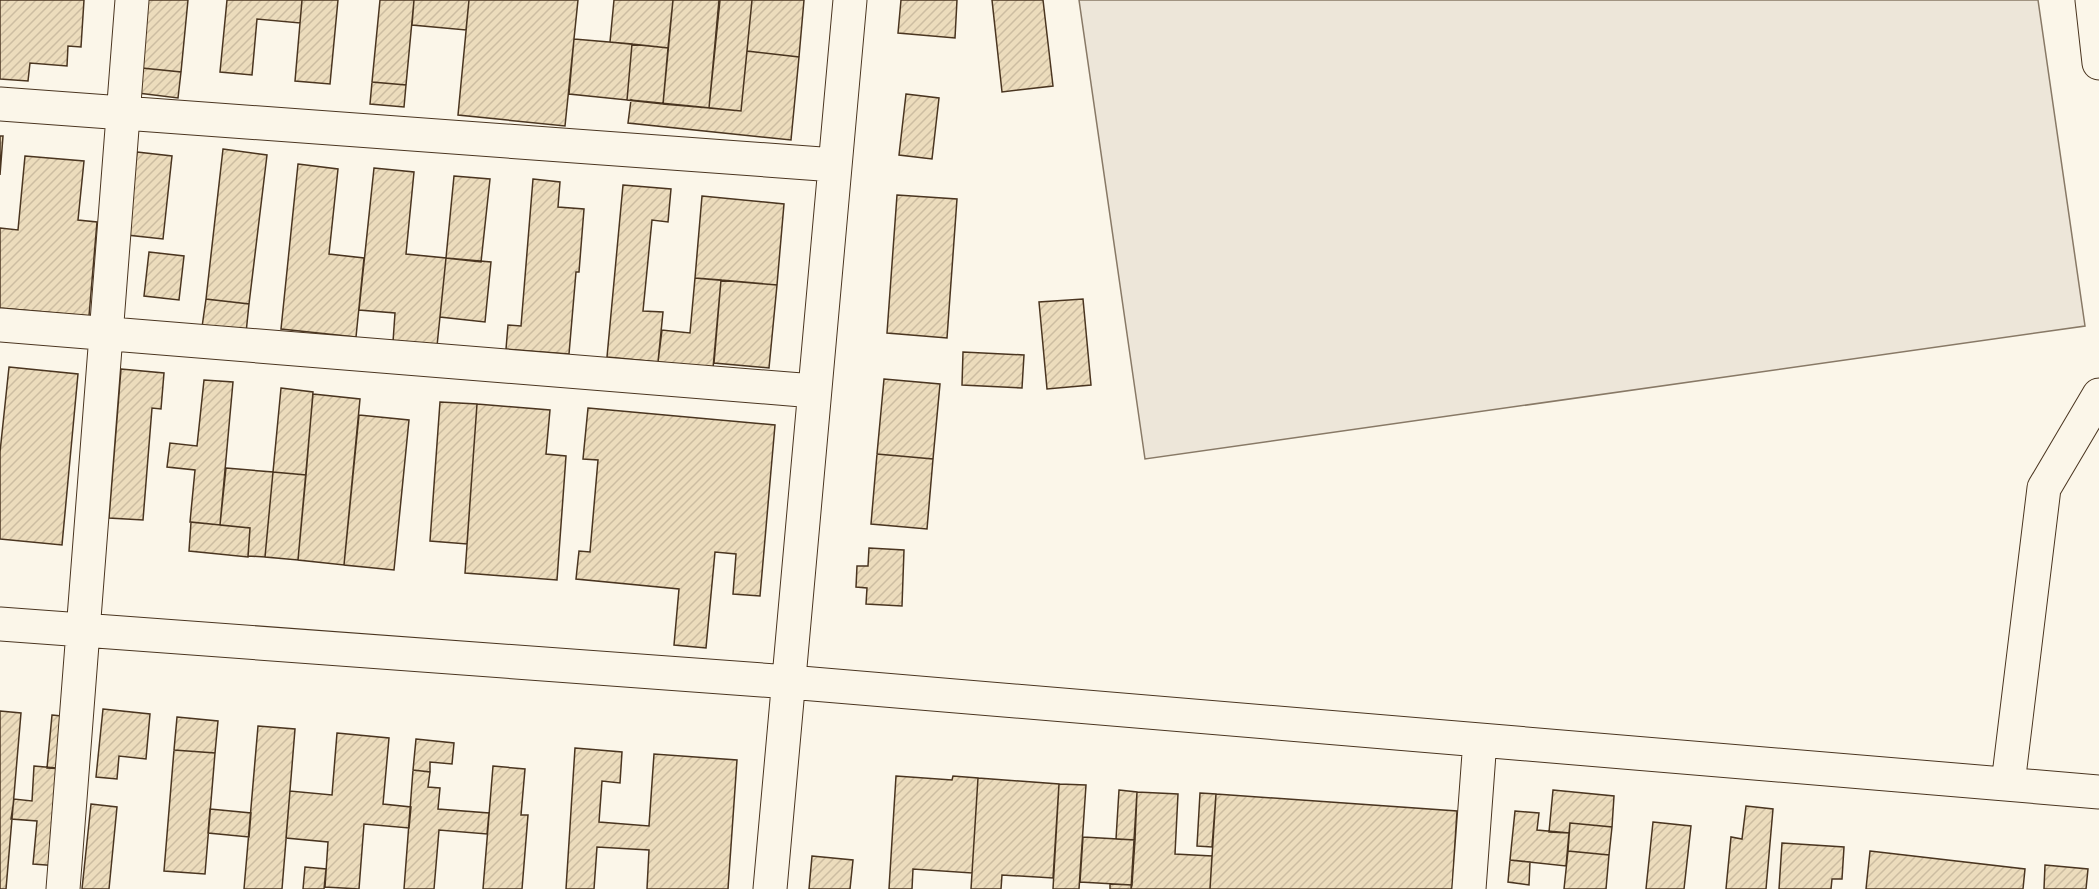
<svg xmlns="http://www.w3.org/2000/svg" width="2099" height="889" font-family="Helvetica,sans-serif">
<defs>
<pattern id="building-hatch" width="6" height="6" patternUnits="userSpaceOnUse" patternTransform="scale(1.5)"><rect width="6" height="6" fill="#ecdcbc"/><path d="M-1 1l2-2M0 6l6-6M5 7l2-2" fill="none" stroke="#ccbda1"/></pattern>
</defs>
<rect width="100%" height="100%" fill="#fbf6e9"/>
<!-- pitch -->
<path fill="#ede6d9" stroke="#887966" stroke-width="1.5" d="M1079,0h959l47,326 -940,133z"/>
<!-- building -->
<path fill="url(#building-hatch)" stroke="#4a3520" stroke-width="1.5" d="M0,0h84l-3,47 -13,-1 -1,20 -37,-3 -2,18 -28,-2z
M140,0h48l-7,72 -49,-5z
M227,0h75l-2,23 -43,-4 -5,56 -32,-3z
M302,0h36l-8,84 -35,-3z
M380,0h34l-8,85 -34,-3z
M414,0h55l-3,30 -54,-5z
M469,0h109l-13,126 -107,-11z
M614,0h59l-5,48 -58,-6z
M673,0h47l-11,108 -46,-4z
M719,0h33l-11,111 -32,-3z
M752,0h52l-5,57 -52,-6z
M901,0h56l-2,38 -57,-5z
M992,0h51l10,86 -51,6z
M574,39l58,5 -5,56 -58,-6z
M632,44l36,4 -5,56 -36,-4z
M747,51l52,6 -8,83 -163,-17 3,-23 110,11z
M132,67l49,5 -3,26 -48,-6z
M372,82l34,3 -2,22 -34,-3z
M906,94l33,4 -7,61 -33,-4z
M0,136h3l-3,39z
M223,149l44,6 -18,149 -43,-5z
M137,152l35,4 -9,83 -36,-4z
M25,156l59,5 -6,59 19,2 -8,94 -89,-8v-80l18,2z
M298,164l40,5 -9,85 35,4 -8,79 -75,-8z
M374,168l40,4 -8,82 40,4 -9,88 -44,-4 2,-29 -36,-3z
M454,176l36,3 -9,83 -35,-4z
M533,179l27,3 -2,25 26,2 -5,63h-3l-7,82 -63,-5 2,-24 13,1z
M623,185l48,4 -3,33 -16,-2 -9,91 20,1 -5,50 -51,-5z
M897,195l60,4 -10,139 -60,-5z
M702,196l82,8 -7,81 -82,-7z
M149,252l35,4 -5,44 -35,-4z
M446,258l45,4 -6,60 -45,-5z
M695,278l26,2 -8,88 -55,-6 4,-32 28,3z
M721,280l56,5 -8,83 -55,-5z
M206,299l43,5 -3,29 -44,-6z
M1083,299l8,86 -44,4 -8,-87z
M963,352l61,3 -2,33 -60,-3z
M9,367l69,7 -16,171 -62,-6v-87z
M121,369l43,4 -3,36 -9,-1 -9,112 -34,-2z
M884,379l56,5 -7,75 -56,-5z
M204,380l29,2 -13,143 -30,-3 5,-52 -28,-3 3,-24 27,3z
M281,388l32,4 -7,83 -33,-3z
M313,394l47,5 -16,166 -46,-5z
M440,402l37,2 -10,140 -37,-3z
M477,404l73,6 -4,44 20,2 -9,124 -92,-7z
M588,408l187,17 -15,171 -27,-2 3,-40 -21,-2 -9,96 -32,-3 5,-56 -103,-10 3,-28 11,1 8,-92 -15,-1z
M359,415l50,5 -15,150 -50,-5z
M877,454l56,5 -6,70 -56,-5z
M226,468l47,4 -8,85 -17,-1 2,-28 -30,-3z
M273,472l33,3 -8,85 -33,-3z
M191,522l59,6 -2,29 -59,-6z
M869,548l35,2 -2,56 -36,-2 1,-16 -11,-1 1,-21h11z
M103,709l47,5 -4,45 -27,-3 -2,23 -21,-2z
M0,711l21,2 -15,176h-6z
M52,715l19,2 -4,52 -20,-1z
M177,717l41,4 -3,32 -41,-3z
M258,726l37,3 -13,160h-38z
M337,733l52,5 -6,66 28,3 -2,21 -45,-4 -5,65 -34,-2 3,-45 -42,-4 4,-47 42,4z
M416,739l38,4 -2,21 -22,-2v10l-17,-2z
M575,748l47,4 -2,31 -18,-2 -3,41 50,4 5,-72 83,6 -9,129h-81l2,-39 -52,-3 -3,42h-28z
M174,750l41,3 -10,121 -41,-3z
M34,766l33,3 -8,97 -26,-2 4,-43 -26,-2 3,-20 18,2z
M493,766l32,3 -4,46h7l-6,74h-39z
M413,770l17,2 -2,15 12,1 -2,21 51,4 -2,21 -48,-4 -5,59h-30z
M896,776l56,4 1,-4 25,2 -6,95 -59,-4 -1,20h-23z
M978,778l81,6 -6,94 -51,-3 -1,14h-30z
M1059,784l27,1 -7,104h-26z
M1119,790l18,2 -2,48 -19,-1z
M1553,790l61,6 -2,31 -42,-4 -1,10 -20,-1z
M1137,792l41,2 -3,60 37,2 -2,33h-79z
M1200,793l16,1 -4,53 -15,-1z
M1216,794l241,17 -5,78h-242z
M91,804l26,3 -8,82h-27z
M1746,806l27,3 -7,80h-40l5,-52 11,2z
M210,809l41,4 -2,24 -41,-4z
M1515,811l24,2 -2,17 32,3 -3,33 -56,-6z
M1653,822l38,4 -7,63h-38z
M1570,823l42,4 -3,28 -41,-4z
M1083,837l52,3 -3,45 -52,-3z
M1782,843l62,4 -2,32h-10l-1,10h-52z
M1568,851l41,4 -3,34h-42z
M1870,851l155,18 -2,20h-157z
M812,856l41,4 -3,29h-41z
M1510,860l20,2 -1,23 -21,-3z
M2045,865l43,4 -2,20h-42z
M305,867l21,2 -2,20h-21z
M1110,884l22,1 -1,4h-21z"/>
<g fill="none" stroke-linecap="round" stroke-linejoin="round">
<!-- minor casing -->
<g stroke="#4a3520" stroke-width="35">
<path id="minor" d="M2092,0l7,63
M0,104l835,61
M0,325l814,66
M0,624l789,58 1310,110
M2008,784l36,-296 55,-93
M63,889l69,-889
M770,889l80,-889
M1469,889l11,-149"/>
</g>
<!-- minor -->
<use href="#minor" stroke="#fbf6e9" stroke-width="33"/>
</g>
</svg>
